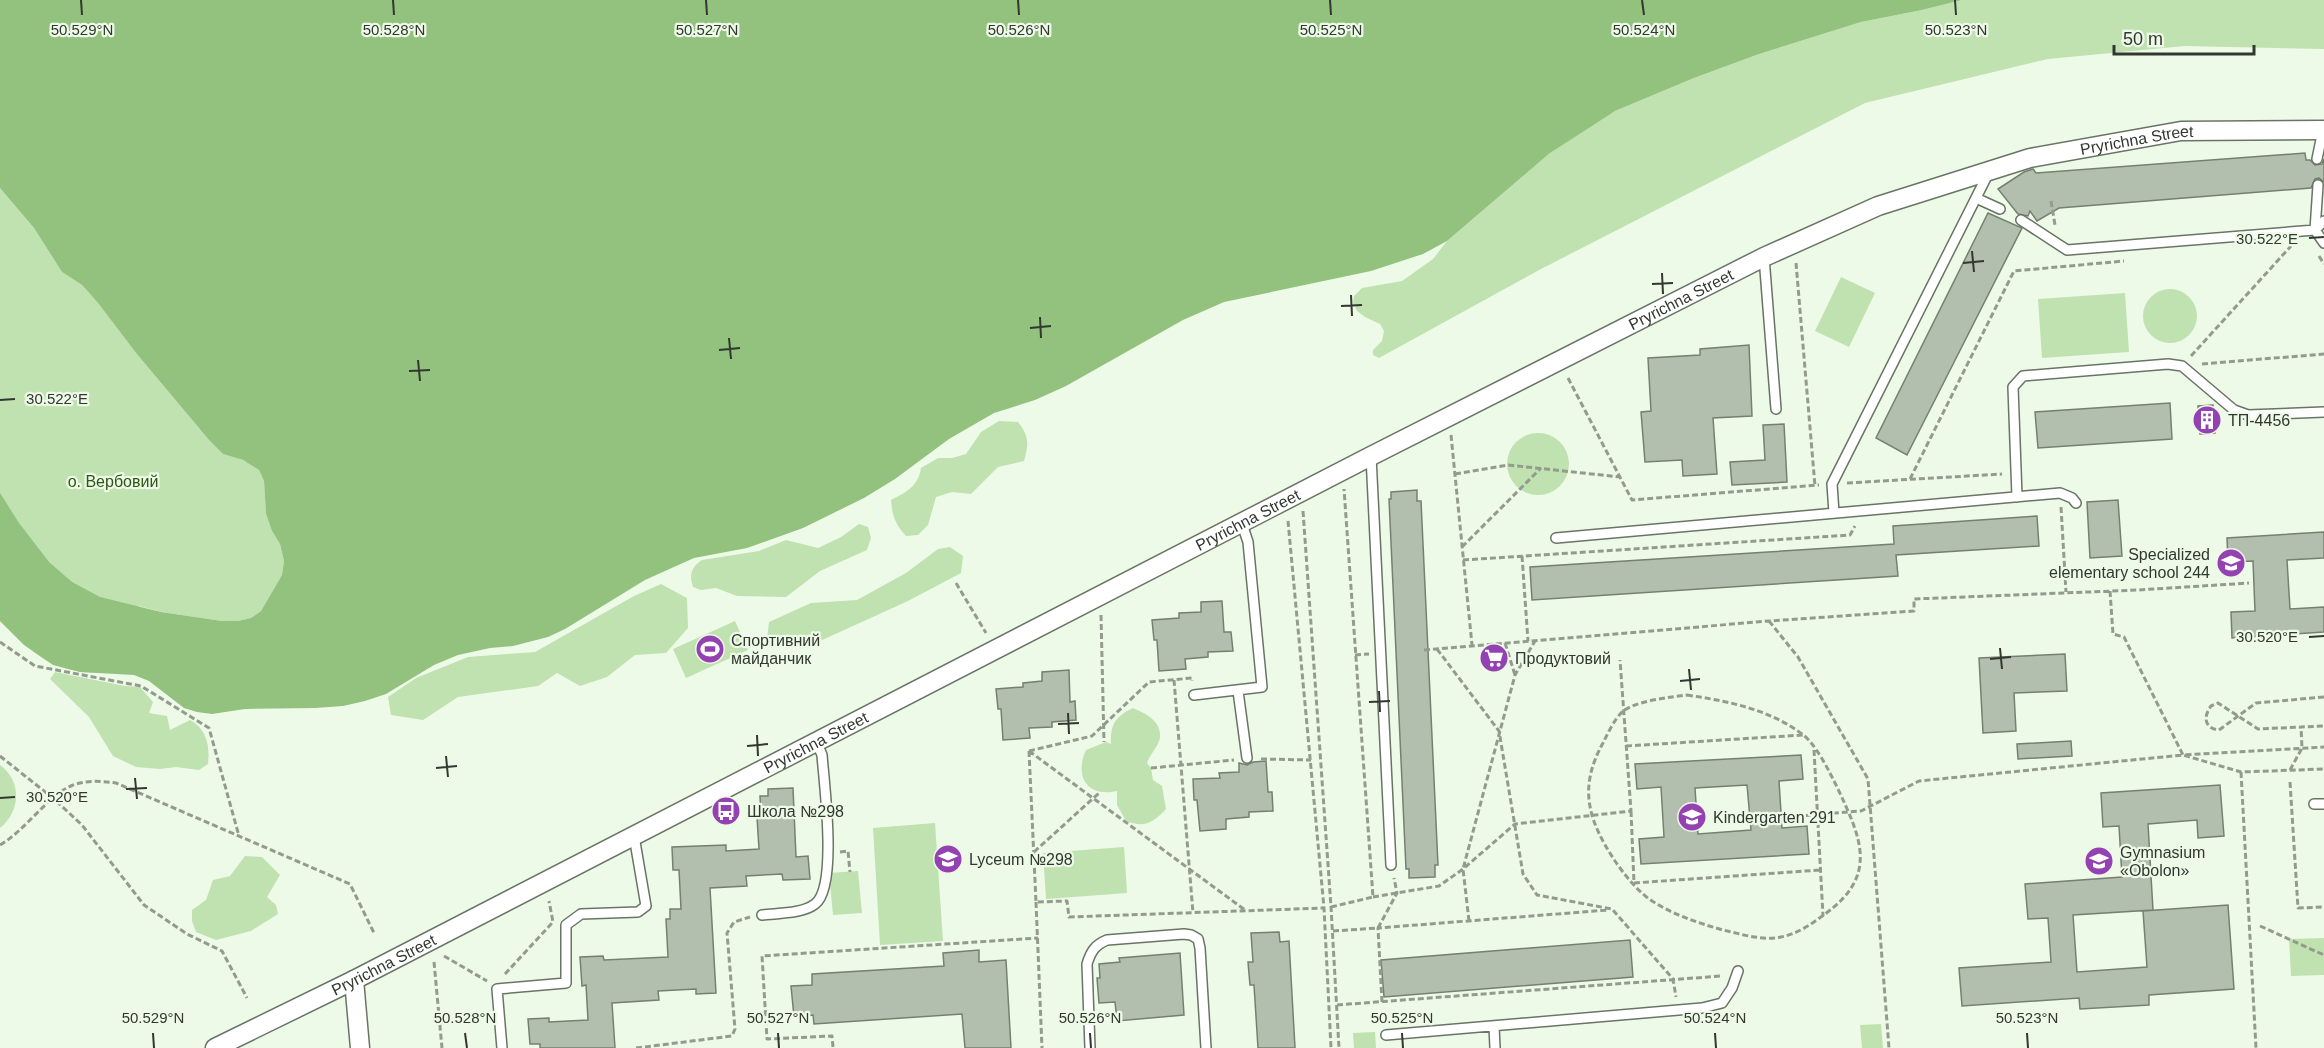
<svg xmlns="http://www.w3.org/2000/svg" width="2324" height="1048" font-family="Helvetica,sans-serif">
<rect width="100%" height="100%" fill="#eefae8"/>
<!-- green -->
<path fill="#bfe2b0" d="M1962,0h362v49l-139,-3 -137,13 -183,44 -324,166 -162,89 -6,-3v-5l9,-9 2,-10 -4,-7 -15,-7 -8,-6 -4,-9 1,-6 8,-8 40,-7 31,-22 14,-18 103,-88 45,-31 20,-11 79,-33 65,-24 102,-32 61,-12z
M0,188l34,40 28,44 20,13 16,18 38,50 73,87 14,14 20,6 16,10 5,11 2,33 6,17 8,13 4,17 -2,14 -21,36 -10,7 -13,3h-16l-61,-9 -22,-6 -32,67c-54,1 -71,-17 -107,-52z
M1841,277l34,16 -26,54 -34,-16z
M2143 316a27 27 0 1 1 54 0a27 27 0 1 1-54 0Z
M2125,293l4,59 -87,6 -4,-59z
M999,421l19,1c11,14 11,21 6,39l-26,6 -27,27 -19,-2 -16,5 -8,28 -10,10 -12,1c-11,-12 -14,-21 -15,-36 16,-8 27,-14 30,-32l17,-10h14l14,-4 15,-22z
M1507 464a31 31 0 1 1 62 0a31 31 0 1 1-62 0Z
M859,524l9,3 3,11 -4,12 -47,21 -34,26 -49,-1 -21,-8 -15,2 -8,-3c-4,-12 -2,-20 9,-27l57,-9 27,-11 32,8 23,-11z
M950,547l13,9 -2,17 -53,28 -99,45 -19,2 -17,-1 -6,-8 2,-17 42,-19 46,-3 49,-27 32,-24z
M661,584l26,14 1,30 -22,25 -31,2 -28,22 -27,9 -23,-13 -19,13 -80,11 -35,23 -32,-5 -3,-18 28,-19 52,-21 67,-5 99,-56z
M735,621l13,29 -62,28 -13,-29z
M55,672l70,14 15,1 13,15 -4,11 18,3 3,14 20,-10c17,9 20,26 18,44l-9,6 -23,-3 -16,2 -24,-2 -23,-11 -24,-39 -39,-38z
M1133,708c12,5 29,13 27,30 -2,9 -10,16 -13,25l4,5 2,12 9,6 4,23c-13,14 -22,19 -40,12l-9,-16v-14c-30,7 -43,-15 -31,-41l20,-8 5,2c-1,-20 5,-28 22,-36z
M0,765c22,16 21,46 0,63z
M935,823l8,118 -63,4 -7,-117z
M1124,847l3,46 -81,6 -3,-46z
M245,856l17,1 18,18 -13,22 9,8 2,9 -27,17 -35,9 -20,-8 -4,-11v-11l14,-10 7,-20 17,-4z
M858,871l4,42 -29,2 -4,-42z
M2324,938v37l-33,1 -2,-37z
M1881,1024l2,24h-21l-2,-23z
M1375,1032l1,16h-22l-1,-15z"/>
<!-- water -->
<path fill="#93c17e" d="M0,0h1962l-40,10 -61,12 -102,32 -65,24 -79,33 -65,42 -103,88 -24,13 -52,17 -147,31 -41,18 -117,66 -31,14 -41,13 -45,26 -54,40 -31,19 -61,30 -56,20 -53,10 -49,22 -80,49 -17,8 -35,9 -23,2 -32,7 -24,10 -48,29 -21,7 -22,5 -28,2 -70,1 -33,5 -15,-2 -13,-4 -35,-27 -15,-6 -54,-3 -27,-7 -29,-20 -24,-24v-128l19,30 30,39 23,20 28,15 61,15 61,9h16l13,-3 10,-7 21,-36 2,-14 -4,-17 -8,-13 -6,-17 -2,-33 -5,-11 -16,-10 -20,-6 -14,-14 -73,-87 -38,-50 -16,-18 -20,-13 -28,-44 -34,-40z"/>
<!-- building -->
<path fill="#b3bfae" stroke="#758070" stroke-width="1.5" fill-rule="evenodd" d="M2305,153l1,7h4l5,5 7,-1 2,-5v23l-5,-4 -4,1 -4,9 -252,20 -22,13 -7,-10 -2,5 -10,-2 -20,-25 26,-17 9,-3 3,4z
M1988,213l34,15 -115,227 -31,-17z
M1749,345l3,71 -39,2 4,56 -34,2 -1,-16 -37,2 -4,-50 10,-1 -3,-53 52,-3v-6z
M2170,403l2,36 -134,9 -3,-36z
M2213,405l2,28 -15,1 -2,-28z
M1784,424l3,58 -55,3 -2,-23 35,-2 -2,-35z
M1417,490v11h4l17,364h-3v12l-26,1v-9h-3l-17,-370h2v-7z
M2118,500l4,56 -32,2 -3,-56z
M2037,516l2,30 -143,9 2,21 -366,24 -2,-33 364,-23 -1,-18z
M2324,532v26l-37,2 3,49 34,-2v25l-92,6 -1,-26 24,-1 -2,-50 -25,1 -1,-24z
M1222,601l2,31h7l2,19 -25,1v5l-23,2 1,10 -27,2 -2,-31h-3l-2,-20 27,-2v-5l22,-1v-10z
M2065,654l2,37 -53,2 2,38 -33,2 -4,-75z
M1069,670l1,32 5,-1 1,19 -24,2v5l-23,1 1,10 -27,2 -2,-31h-3l-2,-20 27,-2v-4l19,-2v-9z
M2071,741l1,15 -54,3 -1,-15z
M1801,755l2,24 -24,2 3,47 25,-2 2,28 -168,10 -2,-25 25,-2 -3,-50 -24,2 -2,-25zM1747,785l4,45 -53,4 -3,-46z
M1266,761l2,31h4l1,19 -24,1v5l-23,2v10l-26,2 -3,-31h-3l-1,-21 27,-1 -1,-5 20,-1v-9l8,2 6,-3z
M2220,785l4,51 -26,2 -1,-18 -49,4 5,86 -80,5 4,57 70,-5 -4,-56 85,-6 6,84 -85,6v10l-69,4 -1,-11 -117,8 -3,-38 92,-6 -3,-44 -20,1 -3,-35 97,-7 -3,-51 -16,1 -2,-34z
M793,788l3,69 12,-1 2,23 -27,1 -1,-6 -36,2 1,10 -37,2 6,105 -20,1v-5l-38,2 1,9 -47,3 3,45h-75v-4h-10l-2,-25 21,-1v4l39,-2 -2,-35 -4,1 -2,-29 23,-1 1,4 64,-3 -2,-38h4v-10h11l-2,-39h-6l-1,-23 54,-2v6l33,-2 -2,-32h4l-1,-21h8v-7z
M1279,932l1,10 9,-1 6,107h-37l-4,-63h-4l-2,-23h5l-2,-29z
M1630,940l3,37 -249,20 -3,-37z
M979,950v12l27,-2 5,88h-46l-3,-34 -148,10 -1,-9 -19,2 -3,-31 21,-1v-11l132,-8 -1,-13z
M1180,953l4,62 -67,6 -2,-19 -16,1 -2,-25h3l-1,-14 21,-2 -1,-4z"/>
<g fill="none" stroke-linecap="round" stroke-linejoin="round">
<!-- lane casing -->
<g stroke="#697464" stroke-width="12">
<path id="lane" d="M2317,159l6,-29
M2318,185l-3,45 9,-9
M1976,198l24,11
M2021,220l46,30 248,-20 9,13
M1764,257l12,152
M1371,456l20,409
M2017,497l-4,-110 10,-11 145,-12 14,2 52,44 14,5 76,-3
M1834,513l-2,-29 157,-312
M1556,538l504,-45 12,5 4,5
M1238,691l9,67
M1194,695l68,-8 -14,-145 -6,-18
M2314,804h10
M762,915c16,-2 40,-1 53,-11 23,-17 9,-121 7,-149l-5,-12
M1494,1026l1,22
M1386,1035l316,-27 20,-5 10,-15 6,-17
M502,1048l-5,-59 69,-6v-58l15,-11 57,-2 8,-6 -12,-70
M1090,1048l-3,-84c4,-13 8,-19 20,-24l77,-6 7,1 7,4 2,9 6,100"/>
</g>
<!-- street casing -->
<g stroke="#697464" stroke-width="21">
<g id="street">
<path d="M354,980l6,68"/>
<path id="s1" d="M215,1048l139,-68 1017,-524 393,-199 114,-51 152,-48 151,-27 143,-1"/>
</g>
</g>
<!-- path -->
<path stroke="#939b8f" stroke-width="3" stroke-dasharray="6 3" stroke-linecap="butt" d="M2051,201l4,24
M2319,256l5,8
M1796,263l19,223
M2191,356l100,-110
M2202,364l122,-10
M1568,378l64,122 187,-15
M1451,435l21,210
M1455,474l53,-9 112,12
M1910,479l104,-208 110,-10
M1847,483l155,-9
M2061,507l5,85
M1303,511l28,396 8,141
M1288,521l36,387 7,140
M1462,547l79,-79
M1522,556l6,85
M1463,560l387,-25 5,-9
M956,583l30,50
M2110,591l3,43 11,3 59,118 141,-8
M1101,615l3,127
M1769,621l29,36 70,122 21,269
M0,642l35,24 106,20 68,42 30,108
M1505,643l10,32
M1437,649l62,82 24,143 14,21 75,14 61,70 3,18
M1424,650l345,-29 145,-10v-12l224,-9 111,-7
M1355,655l14,-1
M1174,680l19,233
M1687,695c40,6 82,14 115,39 14,10 27,37 35,53 24,51 42,88 -12,127 -13,10 -28,20 -44,23 -19,4 -40,-3 -58,-7 -25,-7 -49,-15 -71,-29 -14,-9 -28,-27 -37,-40 -27,-41 -37,-73 -12,-118 5,-10 11,-23 19,-31 12,-11 49,-15 65,-17z
M2324,697l-68,6 -37,27c-15,-2 -16,-13 -8,-24l7,-3 40,26 66,-3
M1626,746l177,-11
M1814,750l9,166
M1029,751l7,151 31,-1 2,16 255,-9
M1029,751l216,159
M1029,751l63,-15 57,-54 43,-4v3
M0,756l54,43 28,26 62,80 43,29 35,17 25,47
M1261,759l50,1
M1151,768l83,-8
M2290,770l12,-22 -1,-21
M2241,772l15,276
M2290,782l8,126 26,-1
M1631,811l3,72 186,-13
M1788,817l73,-6 58,-30 264,-26 58,17 83,-3
M0,845c26,-15 48,-50 73,-60 14,-5 28,-4 43,-2l234,101 24,49
M840,852l8,-1 2,21
M1034,852l65,-59
M1373,897l66,-11 24,-17 52,-45 116,-13 -11,-151
M1036,902l6,146
M1331,907l42,-10 -29,-408
M1469,921l-6,-52 52,-194 20,-34
M2260,926l64,29
M1333,931l45,-3 19,-35 -3,-15
M444,956l43,25
M434,962l8,86
M505,974l48,-52 -4,-21
M1382,1002l-4,-74 230,-18
M1337,1005l384,-29
M833,1047l-1,-11 -65,3 -5,-83 276,-18
M636,1048l96,-12 3,-7 -8,-96 7,-11 16,-5"/>
<!-- lane -->
<use href="#lane" stroke="#fff" stroke-width="9"/>
<!-- street -->
<use href="#street" stroke="#fff" stroke-width="18"/>
</g>
<!-- ticks -->
<path fill="none" stroke="#323730" stroke-width="2" d="M81,0l1,15M393,0l1,15M706,0l1,15M1018,0l1,15M1330,0l1,15M1642,0l2,15M1955,0l1,15M2309,238l15,-1M1972,251l2,21M1963,263l21,-2M1662,273l1,21M1652,284l21,-1M1351,295l1,21M1341,306l21,-1M1040,317l1,21M1030,328l21,-2M729,338l2,21M719,350l21,-2M418,360l2,21M409,371l21,-1M0,400l15,-1M2309,637l15,-1M2000,648l2,21M1990,659l21,-2M1689,669l2,21M1680,681l20,-2M1379,691l1,21M1369,702l21,-1M1068,713l1,21M1058,724l21,-1M757,735l1,21M747,746l21,-2M446,756l2,21M436,768l21,-2M135,778l2,21M126,789l21,-1M0,798l15,-1M153,1033l1,15M465,1033l2,15M778,1033l1,15M1090,1033l1,15M1402,1033l1,15M1715,1033l1,15M2027,1033l1,15"/>
<!-- icons -->
<defs>
<g id="building-disc" transform="scale(1.5)"><circle r="9.5" fill="#9442b1" stroke="#eefae8"/><path d="M-4-6H4V6H1V3H-1V6H-4ZM-2.5-4.3h1.7v1.8h-1.7ZM.8-4.3h1.7v1.8H.8ZM-2.5-1h1.7V.8h-1.7ZM.8-1h1.7V.8H.8Z" fill="#fff"/></g>
<g id="school-disc" transform="scale(1.5)"><circle r="9.5" fill="#9442b1" stroke="#eefae8"/><path d="M0-5L7-2L0 1L-7-2ZM-4 1L0 2.5L4 1V4Q0 6-4 4Z" fill="#fff"/></g>
<g id="stadium-disc" transform="scale(1.5)"><circle r="9.5" fill="#9442b1" stroke="#eefae8"/><path d="M0-5a6.5 5 0 1 0 0 10a6.5 5 0 1 0 0-10ZM-3.5-1.8h7v3.6h-7Z" fill="#fff"/></g>
<g id="supermarket-disc" transform="scale(1.5)"><circle r="9.5" fill="#9442b1" stroke="#eefae8"/><path d="M-6-5.5h2.5l.6 2H6L4.5 2H-2.5L-4.4-4H-6ZM-1.5 3.2a1.3 1.3 0 1 0 .1 0ZM3 3.2a1.3 1.3 0 1 0 .1 0Z" fill="#fff"/></g>
<g id="bus-disc" transform="scale(1.5)"><circle r="9.5" fill="#9442b1" stroke="#eefae8"/><path d="M-5-6H5V4H4V6H2V4H-2V6H-4V4H-5ZM-3.5-4V0h7V-4ZM-3.5 1.2v1.5H-2V1.2ZM2 1.2v1.5H3.5V1.2Z" fill="#fff"/></g>
</defs>
<g fill-rule="evenodd">
<use href="#building-disc" x="2207" y="420"/>
<use href="#school-disc" x="2231" y="563"/>
<use href="#stadium-disc" x="710" y="649"/>
<use href="#supermarket-disc" x="1494" y="658"/>
<use href="#bus-disc" x="726" y="811"/>
<use href="#school-disc" x="1692" y="817"/>
<use href="#school-disc" x="948" y="859"/>
<use href="#school-disc" x="2099" y="861"/>
</g>
<g text-anchor="middle" stroke-width="4.5" stroke-linejoin="round" paint-order="stroke">
<!-- street labels -->
<g font-size="16" fill="#323730" stroke="#eefae8">
<text dy="6" stroke="none"><textPath href="#s1" startOffset="2132">Pryrichna Street</textPath></text>
<text dy="6" stroke="none"><textPath href="#s1" startOffset="1646">Pryrichna Street</textPath></text>
<text dy="6" stroke="none"><textPath href="#s1" startOffset="1160">Pryrichna Street</textPath></text>
<text dy="6" stroke="none"><textPath href="#s1" startOffset="674">Pryrichna Street</textPath></text>
<text dy="6" stroke="none"><textPath href="#s1" startOffset="188">Pryrichna Street</textPath></text>
</g>
<!-- poi labels -->
<g font-size="16" fill="#323730" stroke="#eefae8" text-anchor="start">
<text x="2228" y="426">ТП-4456</text>
<text x="2210" y="560" text-anchor="end">Specialized<tspan x="2210" dy="18">elementary school 244</tspan></text>
<text x="731" y="646">Спортивний<tspan x="731" dy="18">майданчик</tspan></text>
<text x="1515" y="664">Продуктовий</text>
<text x="747" y="817">Школа №298</text>
<text x="1713" y="823">Kindergarten 291</text>
<text x="2120" y="858">Gymnasium<tspan x="2120" dy="18">«Obolon»</tspan></text>
<text x="969" y="865">Lyceum №298</text>
</g>
<!-- park labels -->
<g font-size="16" fill="#2d5713" stroke="#eefae8">
<text x="113" y="487">о. Вербовий</text>
</g>
</g>
<g font-size="15" text-anchor="middle" fill="#323730" stroke="#eefae8" stroke-width="4.5" stroke-linejoin="round" paint-order="stroke">
<text x="82" y="35">50.529°N</text>
<text x="394" y="35">50.528°N</text>
<text x="707" y="35">50.527°N</text>
<text x="1019" y="35">50.526°N</text>
<text x="1331" y="35">50.525°N</text>
<text x="1644" y="35">50.524°N</text>
<text x="1956" y="35">50.523°N</text>
<text x="2267" y="244">30.522°E</text>
<text x="57" y="404">30.522°E</text>
<text x="2267" y="642">30.520°E</text>
<text x="57" y="802">30.520°E</text>
<text x="153" y="1023">50.529°N</text>
<text x="465" y="1023">50.528°N</text>
<text x="778" y="1023">50.527°N</text>
<text x="1090" y="1023">50.526°N</text>
<text x="1402" y="1023">50.525°N</text>
<text x="1715" y="1023">50.524°N</text>
<text x="2027" y="1023">50.523°N</text>
</g>
<!-- scale -->
<path d="M2114 45v9h140v-9" fill="none" stroke="#323730" stroke-width="3"/>
<text x="2123" y="45" font-size="18" fill="#323730" stroke="#eefae8" stroke-width="4.5" paint-order="stroke">50 m</text>
</svg>
